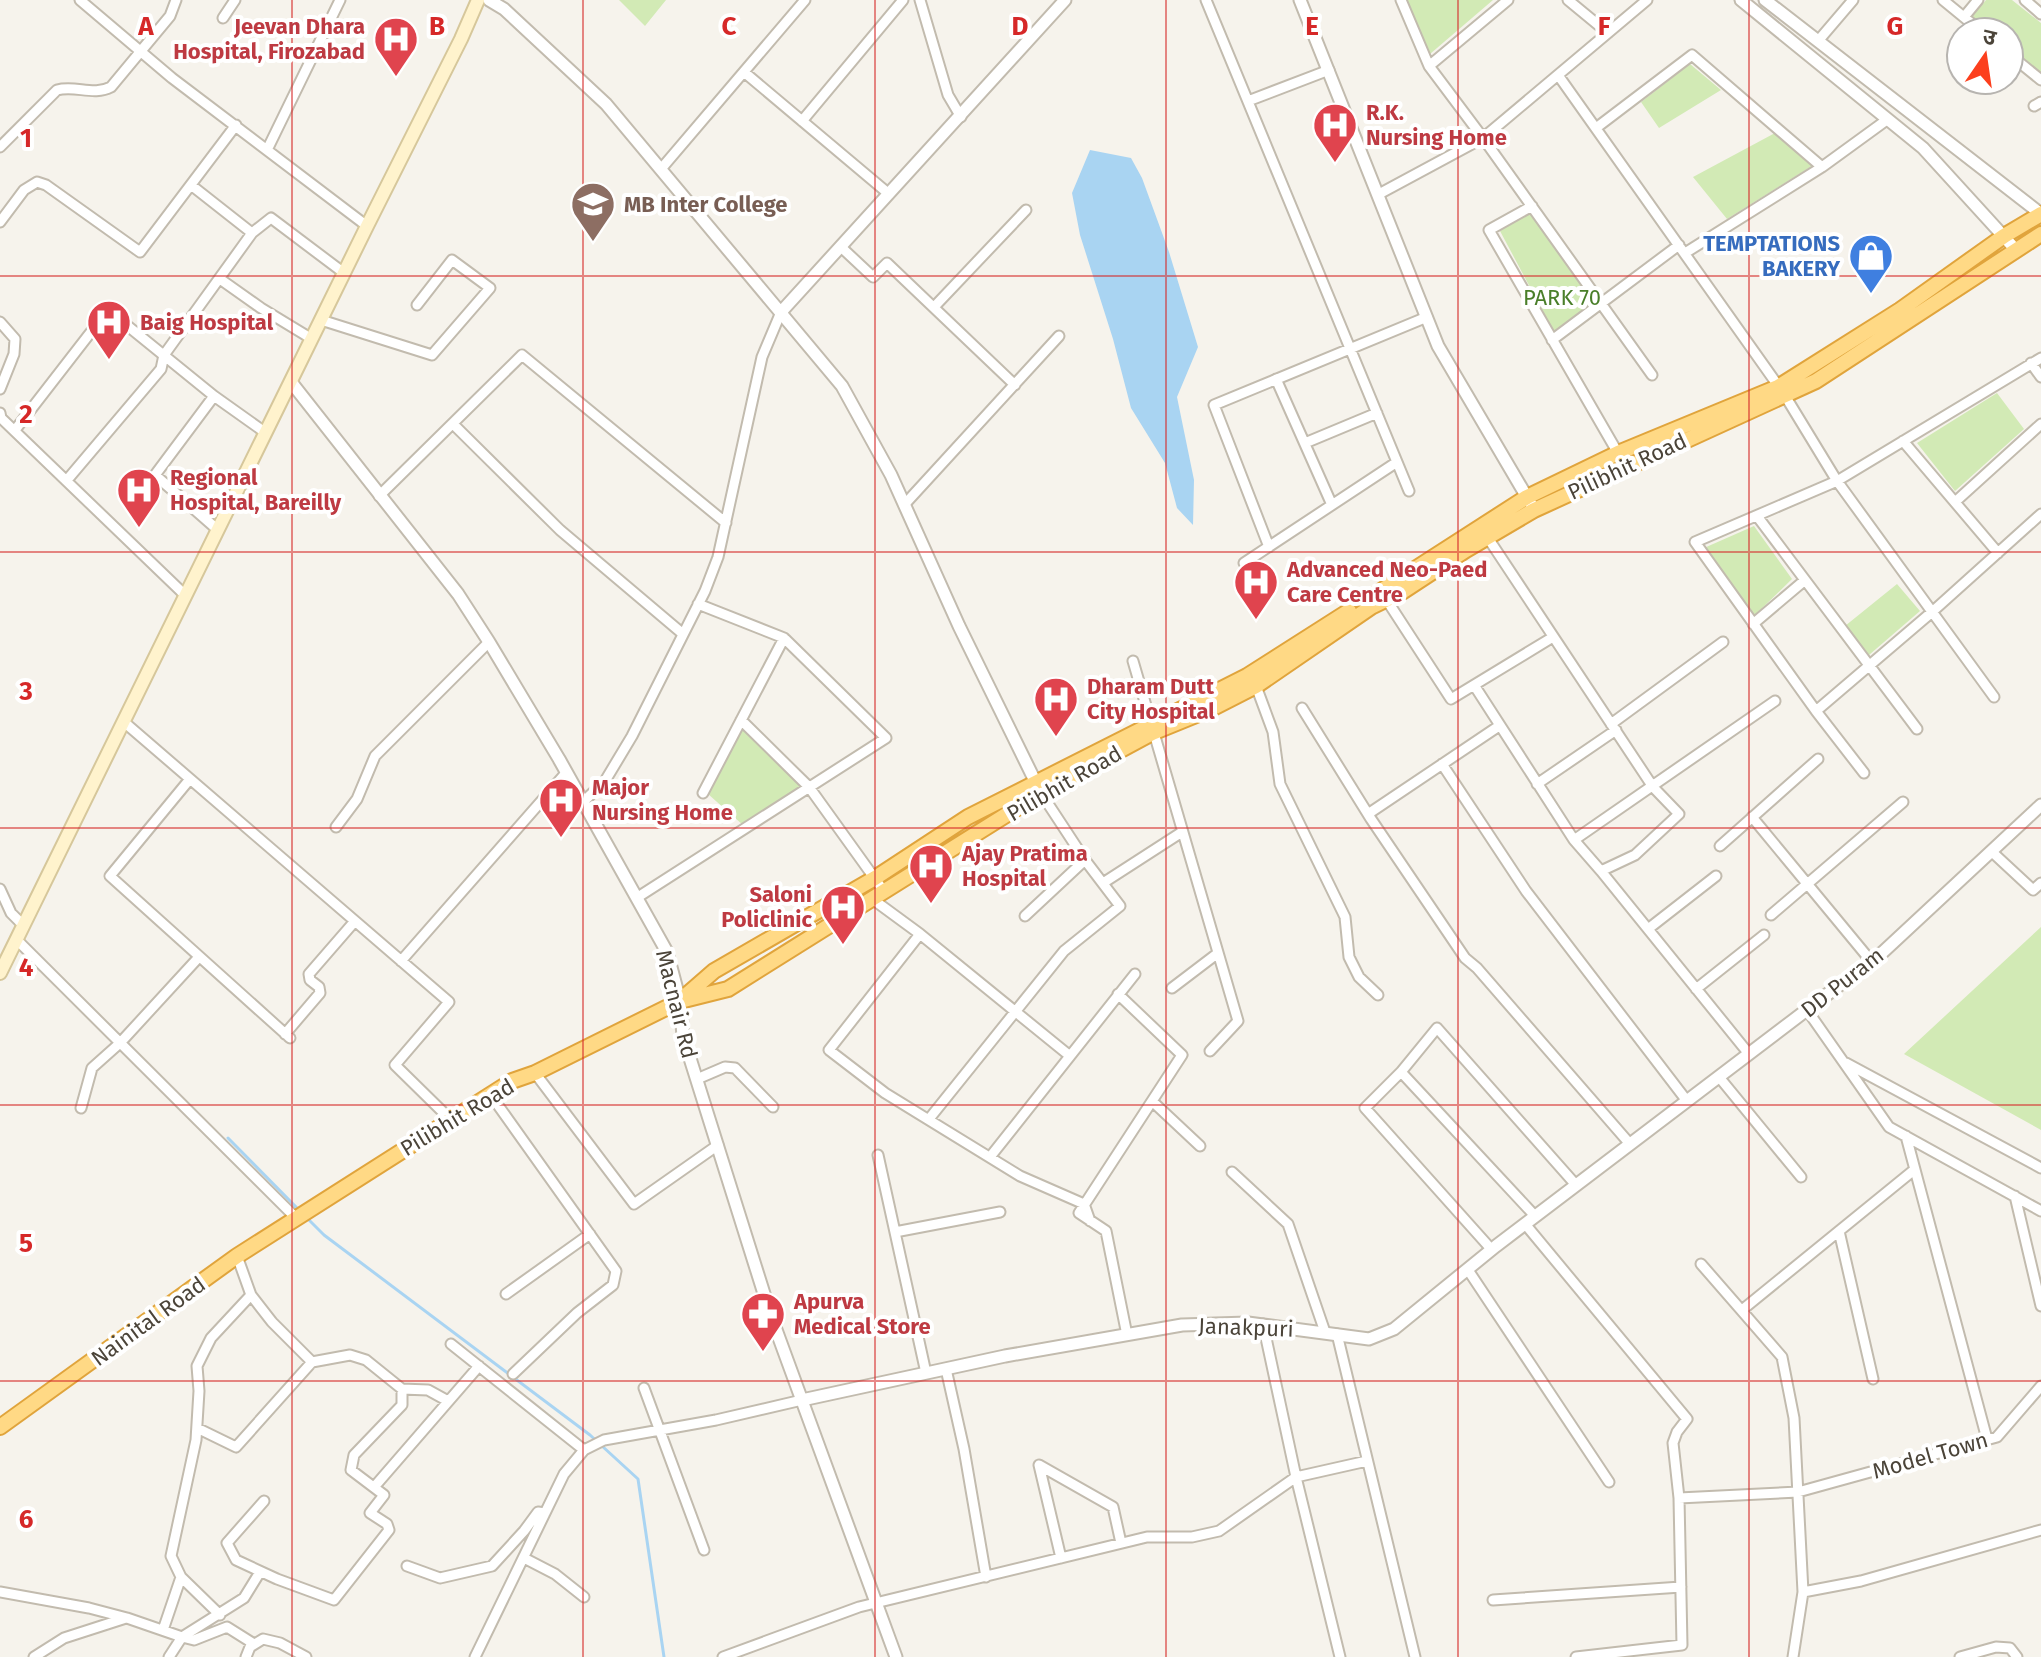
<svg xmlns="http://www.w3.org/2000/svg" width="2041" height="1657" font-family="'Fira Sans','Noto Sans Devanagari',sans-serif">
<rect width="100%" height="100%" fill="#f6f3ec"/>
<!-- green -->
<path fill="#d2eab5" d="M619,0h47l-21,26z
M1406,0h87l-63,54z
M1986,0h26l29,23v50l-32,-26v-15h-18l-19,-15z
M1690,64l31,26 -62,38 -18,-26z
M1775,133l37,33 -85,53 -34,-42z
M1531,211l64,93 -41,28 -54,-101z
M1997,393l27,36 -69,62 -38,-48z
M1754,526l38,53 -39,38 -49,-69z
M1897,584l23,27 -51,44 -24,-29z
M742,727l62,60 -61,38 -35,-31z
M2041,927v203l-137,-76z"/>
<!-- water -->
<path fill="#a9d4f2" d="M1090,150l41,8 11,20 27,74 29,95 -21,50 17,83 -1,45 -16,-17 -12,-45 -34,-55 -18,-69 -33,-104 -8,-42z"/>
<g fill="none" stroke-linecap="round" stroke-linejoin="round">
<!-- stream -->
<path stroke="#a9d4f2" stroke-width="3" d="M228,1138l72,73
M305,1216l19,19 266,200 48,44 26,178"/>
<!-- minor casing -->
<g stroke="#c2bbae" stroke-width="13">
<path id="minor" d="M80,0l92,78 195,148
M920,0l28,95 13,22
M1206,0l203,491
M1401,0l28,66 54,72 169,237
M1568,0l40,33
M1943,0l39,32
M2025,0l16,14
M1964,17l14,-17
M223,18l12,-18
M1818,41l35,-41
M2009,54l32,26
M1429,66l79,-66
M744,72l145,122
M1558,75l226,319 53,87 157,216
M1248,101l81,-31
M2034,106l7,-4
M802,121l101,-121
M1596,128l96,-73 130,112
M0,147l57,-57c18,-5 37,6 54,-3l59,-71 6,-16
M267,150l73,-150
M661,169l144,-169
M191,185l61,48
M1379,194l104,-56 164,-138
M1532,206l-43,24 137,237
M0,222l24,-32 13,-8 9,3 94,67 96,-127
M841,247l32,30 14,-14 128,122
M1685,253l137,-86 66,-48
M220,279l41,29 51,31
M934,307l92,-97
M321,320l111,35 58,-67 -38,-28 -35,45
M0,322l15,17 -1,15 -14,35
M1552,340l127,-95
M2031,363l10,14
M1276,379l56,126
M214,396l-59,79 63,55
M0,413l1,5 185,178
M453,424l107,106 123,104
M15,430l93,-120 106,86 52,37
M1903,441l95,112
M1305,443l72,-30
M67,480l94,-111 3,-14 88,-122 19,-15 73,55
M379,496l143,-141 204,168
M1955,502l86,-78
M904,505l155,-169
M1757,516l160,213
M1269,547l-55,-142 213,-88
M1244,563l153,-101
M1386,599l65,100 102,-62
M1753,624l52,-44
M1133,661l105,360 -28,30
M1474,685l100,155 27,31 34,-16 44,-41 -26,-27 -165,-249
M1256,686l17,46 7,52 65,133 4,40 10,20 19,18
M1302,708l69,111 94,139 12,10 153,176
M1816,711l116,-99 109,-98
M741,720l68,67 74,103
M124,722l325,280 -54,63 55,54
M1611,724l112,-82
M1442,764l84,127 161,210
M1864,773l-48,-62 -121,-169 142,-61 204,-123
M190,779l-80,97 180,162
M1537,784l79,-54
M703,793l81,-155
M583,802l22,-21 27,-45 73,-145 13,-34 44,-200 19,-45
M1368,814l131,-88
M1752,817l119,144
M336,827l21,-28 18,-43 114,-114
M1574,840l201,-139
M1720,846l98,-87
M1991,851l42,39 8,-7
M1601,871l148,183
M1103,883l79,-51
M0,889l11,24 13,13
M638,897l248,-159 -102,-100 -86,-34
M871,898l49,36 150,122
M1771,915l132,-113
M1025,916l60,-56
M1648,929l68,-53
M920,934l-91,116 56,43 135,83 64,28 6,17
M17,940l279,278
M401,961l165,-188
M1172,988l46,-35
M1696,989l68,-54
M1118,994l64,61 -103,158 27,18 21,104
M1807,1010l82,117 152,84
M285,1034l35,-41 -1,-6 -9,-7 -1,-6 46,-53
M1846,1063l195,105
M1401,1072l134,144
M535,1073l99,131 84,-59
M1719,1077l82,100
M697,1079l28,-12 10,1 38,39
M490,1094l126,177 -3,14 -36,28 -64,61
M1152,1101l48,45
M81,1108l11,-40 28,-25 79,-86
M929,1119l135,-168 56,-45 -35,-46 -44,-67
M1906,1136l81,303
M878,1155l48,218
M990,1157l145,-183
M1232,1172l56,52 37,108
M2015,1196l26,110
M1525,1224l162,195 -10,13 -4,11 6,55 3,147 -106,12
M1839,1231l34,148
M895,1232l105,-20
M1492,1250l-127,-142 36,-36 36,-44 139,157
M237,1256l14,39 21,27 40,40 38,-7 16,5 36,29 26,1 20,11
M1701,1264l81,93 12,61 9,174 -10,65
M1468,1270l141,212
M506,1294l84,-60
M1742,1310l172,-140
M1263,1324l33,153 44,180
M1337,1334l78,323
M451,1344l133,106
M946,1369l18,80 22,128
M644,1388l60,162
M197,1428l39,19 76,-85
M375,1486l104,-120
M1679,1498l119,-6 199,-55 44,-51
M264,1501l-37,42 9,17 41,19 57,21 55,-70 -2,-6 -17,-11 14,-18 -33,-25 3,-15 48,-50v-16
M524,1558l31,16 29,23
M1061,1558l-22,-93 74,42 8,36
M407,1566l33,12 52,-12 32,-35 14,-19 7,1
M181,1577l39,38
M0,1592l89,16 38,10 55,19 62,-39 16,-26
M1803,1592l58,-11 180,-51
M1493,1600l188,-13
M163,1630l18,-53 -10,-21 25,-116 3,-49 -2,-25 14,-28 40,-43
M34,1657l30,-19 62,-20
M169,1657l13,-20 12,3 33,-13 27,17
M246,1657l4,-10 13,-8 17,4 26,14
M475,1657l89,-183 20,-24 20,-10 112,-20 86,-20
M723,1657l136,-50 288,-70h45l27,-6 77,-54 71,-16
M1960,1657l36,-10 14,1 7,9"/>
</g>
<!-- tertiary casing -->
<g stroke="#c2bbae" stroke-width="15">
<path id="tertiary" d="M489,0l15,9 102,95 236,282 49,89 68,151 79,161
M1300,0l138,346 93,158
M1741,0l182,148 93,102
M1765,0l276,214
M781,312l284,-312
M291,382l167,212 31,48 70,117 108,193 13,49 3,35 88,280 125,341
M802,1400l203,-44 177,-31 66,-2 121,16 25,-10 102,-83 387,-294 158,-147"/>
</g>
<!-- secondary casing -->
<g stroke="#d6c79b" stroke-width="16">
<path id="secondary" d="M0,973l367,-747 94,-187 17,-39"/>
</g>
<!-- trunk casing -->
<g stroke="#e0a43c" stroke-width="18">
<path id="trunk" d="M1370,598l157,-101 91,-44 160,-66 122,-77 104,-74 37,-22
M683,998l31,-27 161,-93 93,-61 279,-141 102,-65
M0,1427l237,-171 275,-175 23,-8 145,-72 48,-12 313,-196 111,-60 59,-24 45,-23 115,-79 31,-15 64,-42 68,-40 282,-129 225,-147"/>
</g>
<!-- minor -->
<use href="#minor" stroke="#fff" stroke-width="9"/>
<!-- tertiary -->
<use href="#tertiary" stroke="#fff" stroke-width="11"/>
<!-- secondary -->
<use href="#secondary" stroke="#fff3cd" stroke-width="12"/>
<!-- trunk -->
<use href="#trunk" stroke="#ffd985" stroke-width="14"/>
</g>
<!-- grid -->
<path fill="none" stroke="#d62828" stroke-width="2" stroke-opacity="0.55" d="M292,0v1657M583,0v1657M875,0v1657M1166,0v1657M1458,0v1657M1749,0v1657M0,276h2041M0,552h2041M0,828h2041M0,1105h2041M0,1381h2041"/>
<!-- icons -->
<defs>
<g id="hospital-pin" transform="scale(2.3)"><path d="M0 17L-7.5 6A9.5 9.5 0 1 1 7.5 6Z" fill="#e0444e" stroke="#fff"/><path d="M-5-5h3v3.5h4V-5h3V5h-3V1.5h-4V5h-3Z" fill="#fff"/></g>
<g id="university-pin" transform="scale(2.3)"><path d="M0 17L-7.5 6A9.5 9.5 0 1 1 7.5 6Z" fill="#8d6e63" stroke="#fff"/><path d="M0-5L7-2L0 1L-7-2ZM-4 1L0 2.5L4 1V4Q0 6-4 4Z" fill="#fff"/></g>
<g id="shop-pin" transform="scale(2.3)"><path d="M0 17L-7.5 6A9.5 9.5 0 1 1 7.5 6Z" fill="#3f7fe0" stroke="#fff"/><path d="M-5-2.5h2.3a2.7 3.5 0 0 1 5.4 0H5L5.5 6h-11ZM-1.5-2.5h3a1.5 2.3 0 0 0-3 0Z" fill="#fff"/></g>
<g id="pharmacy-pin" transform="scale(2.3)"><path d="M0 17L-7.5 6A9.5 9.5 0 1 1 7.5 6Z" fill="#e0444e" stroke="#fff"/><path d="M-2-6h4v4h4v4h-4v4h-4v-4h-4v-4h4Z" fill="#fff"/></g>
</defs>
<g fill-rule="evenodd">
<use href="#hospital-pin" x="396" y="39"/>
<use href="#hospital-pin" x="1335" y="125"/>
<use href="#university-pin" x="593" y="204"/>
<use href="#shop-pin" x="1871" y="256"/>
<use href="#hospital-pin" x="109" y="322"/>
<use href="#hospital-pin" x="139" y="490"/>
<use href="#hospital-pin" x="1256" y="582"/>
<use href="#hospital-pin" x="1056" y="699"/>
<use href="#hospital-pin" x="561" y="800"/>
<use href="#hospital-pin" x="931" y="866"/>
<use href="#hospital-pin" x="843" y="907"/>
<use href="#pharmacy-pin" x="763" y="1314"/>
</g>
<g text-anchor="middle" stroke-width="8" stroke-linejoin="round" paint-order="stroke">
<!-- health labels -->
<g font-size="22" font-weight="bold" fill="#be3a42" stroke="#fff" text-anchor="start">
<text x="365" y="34" text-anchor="end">Jeevan Dhara<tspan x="365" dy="25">Hospital, Firozabad</tspan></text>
<text x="1366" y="120">R.K.<tspan x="1366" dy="25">Nursing Home</tspan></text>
<text x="140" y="330">Baig Hospital</text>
<text x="170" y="485">Regional<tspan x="170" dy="25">Hospital, Bareilly</tspan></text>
<text x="1287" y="577">Advanced Neo-Paed<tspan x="1287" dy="25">Care Centre</tspan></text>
<text x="1087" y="694">Dharam Dutt<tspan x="1087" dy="25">City Hospital</tspan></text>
<text x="592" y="795">Major<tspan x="592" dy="25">Nursing Home</tspan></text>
<text x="962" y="861">Ajay Pratima<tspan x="962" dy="25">Hospital</tspan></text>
<text x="812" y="902" text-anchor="end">Saloni<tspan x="812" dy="25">Policlinic</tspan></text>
<text x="794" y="1309">Apurva<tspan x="794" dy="25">Medical Store</tspan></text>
</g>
<!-- education labels -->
<g font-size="22" font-weight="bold" fill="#785e54" stroke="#fff" text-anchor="start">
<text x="624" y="212">MB Inter College</text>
</g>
<!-- shop labels -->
<g font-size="22" font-weight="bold" fill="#366cbe" stroke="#fff" text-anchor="end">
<text x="1840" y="251">TEMPTATIONS<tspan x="1840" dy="25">BAKERY</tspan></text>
</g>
<!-- park labels -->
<g font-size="22" fill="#4a7f2a" stroke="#fff">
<text x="1562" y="305">PARK 70</text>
</g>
<!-- street labels -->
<g font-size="22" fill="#4b4439" stroke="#fff">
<text transform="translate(1627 466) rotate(-25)" y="8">Pilibhit Road</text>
<text transform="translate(1064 783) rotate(-30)" y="8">Pilibhit Road</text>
<text transform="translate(1842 982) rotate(-38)" y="8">DD Puram</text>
<text transform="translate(677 1004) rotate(76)" y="8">Macnair Rd</text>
<text transform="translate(457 1117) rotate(-31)" y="8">Pilibhit Road</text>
<text transform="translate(148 1321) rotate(-36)" y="8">Nainital Road</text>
<text transform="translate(1246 1327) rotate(2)" y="8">Janakpuri</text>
<text transform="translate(1930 1455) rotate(-16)" y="8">Model Town</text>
</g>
</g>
<g font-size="26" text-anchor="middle" font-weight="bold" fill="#d62828" stroke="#fff" stroke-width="8" stroke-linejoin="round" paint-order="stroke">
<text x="146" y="35">A</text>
<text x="437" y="35">B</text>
<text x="729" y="35">C</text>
<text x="1020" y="35">D</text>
<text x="1312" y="35">E</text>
<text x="1604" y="35">F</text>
<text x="1895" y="35">G</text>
<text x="26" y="147">1</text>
<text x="26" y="423">2</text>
<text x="26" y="700">3</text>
<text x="26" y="976">4</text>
<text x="26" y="1252">5</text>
<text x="26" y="1528">6</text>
</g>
<!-- north arrow -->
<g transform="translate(1985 56) rotate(13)"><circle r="38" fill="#ffffff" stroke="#b7b4b0" stroke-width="2"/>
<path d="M0-6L14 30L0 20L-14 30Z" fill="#fc3f1d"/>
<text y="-12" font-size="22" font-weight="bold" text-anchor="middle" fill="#4b4439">उ</text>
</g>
</svg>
